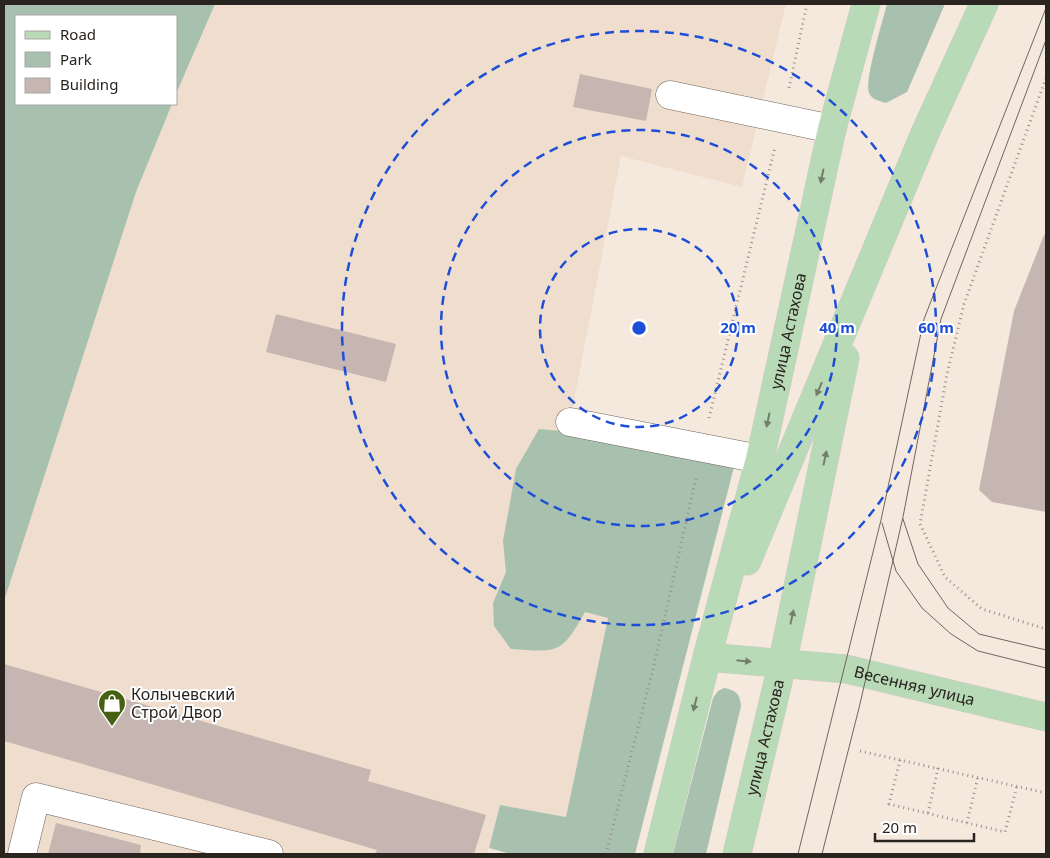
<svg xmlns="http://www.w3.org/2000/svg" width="1050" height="858" font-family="'Noto Sans',sans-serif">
<rect width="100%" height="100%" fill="#f5e9de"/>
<!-- built -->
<path fill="#efddcd" d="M215,4h571l-44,183 -121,-31 -85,443 72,19 -42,199 -66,-12 -13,49h-483v-253l132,-409 36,-88h4v-10z"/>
<!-- green -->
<path fill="#a7c1ae" d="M4,4h211l-39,90v-78h-160v88h156l-36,88 -132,409z
M887,4h58l-38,88 -21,11c-6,-2 -14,-3 -17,-10 -5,-12 14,-73 18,-89z
M539,429l87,8 110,22 -101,395h-124l-22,-6 11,-43 66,12 42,-199 -23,-6c-24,43 -27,40 -74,37l-17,-23 -1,-23 13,-31 -3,-31 13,-72z
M724,688c12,2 16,6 17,18l-35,148h-33l40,-156 5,-7z"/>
<!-- building -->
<path fill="#c6b6b1" d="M580,74l72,15 -6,32 -73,-14z
M1044,235h2v277l-54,-10 -13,-12 35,-179z
M276,314l120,30 -10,38 -120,-30z
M4,664l367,106 -3,11 118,34 -12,39h-99l2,-4 -373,-109z
M56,823l85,22 -1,9h-92z"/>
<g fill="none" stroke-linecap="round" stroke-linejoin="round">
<!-- minor casing -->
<g stroke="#6e635a" stroke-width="29">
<path id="minor" d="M670,95l162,34
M570,422l190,37
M22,854l14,-57 233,57"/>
</g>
<!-- major casing -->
<g stroke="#cccac9" stroke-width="29">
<g id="major">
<path d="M747,561l178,-428 59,-129"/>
<path id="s1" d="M707,657l139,12 200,48"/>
<path id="s2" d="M658,854l49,-197 53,-198 72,-330 34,-125"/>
<path id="s3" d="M737,854l45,-189 63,-307"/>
</g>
</g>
<!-- path -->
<path stroke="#999088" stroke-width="3" stroke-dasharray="1 4" stroke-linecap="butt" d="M1046,78l-82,226 -17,70 -27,150 25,53 37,32 64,20
M789,88l18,-84
M709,418l66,-271
M860,751l186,42
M900,760l-11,44 116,28 12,-46
M928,813l10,-45
M967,823l11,-46
M606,854l47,-185 43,-191"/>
<!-- minor -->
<use href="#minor" stroke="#fff" stroke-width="28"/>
<!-- major -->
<use href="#major" stroke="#b9dab6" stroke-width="28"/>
<!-- tram -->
<path stroke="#6d665f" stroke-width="1" d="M903,519l15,45 30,44 31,26 67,16
M882,523l14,48 26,37 29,26 27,17 68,17
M798,854l83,-334 43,-201 122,-311
M822,854l37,-146 44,-191 38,-198 105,-279"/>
</g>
<!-- one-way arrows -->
<defs><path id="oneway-solid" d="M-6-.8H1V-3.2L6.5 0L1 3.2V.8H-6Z" transform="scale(1.25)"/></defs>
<g fill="#717f6b">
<use href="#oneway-solid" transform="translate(822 176) rotate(102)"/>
<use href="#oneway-solid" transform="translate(819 389) rotate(113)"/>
<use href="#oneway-solid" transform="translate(768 420) rotate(102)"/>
<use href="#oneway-solid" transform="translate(825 458) rotate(-78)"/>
<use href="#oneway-solid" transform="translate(792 617) rotate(-78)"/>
<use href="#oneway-solid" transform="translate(744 661) rotate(6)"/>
<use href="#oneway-solid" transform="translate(695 704) rotate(104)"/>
</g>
<!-- distance rings -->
<g fill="none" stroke="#1d4ed8" stroke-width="2.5" stroke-dasharray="9 6">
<circle cx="639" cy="328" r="99"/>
<circle cx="639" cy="328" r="198"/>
<circle cx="639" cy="328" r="297"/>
</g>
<!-- icons -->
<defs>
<g id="shop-pin" transform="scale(1.4375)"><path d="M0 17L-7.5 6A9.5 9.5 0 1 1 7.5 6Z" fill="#466112" stroke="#fff"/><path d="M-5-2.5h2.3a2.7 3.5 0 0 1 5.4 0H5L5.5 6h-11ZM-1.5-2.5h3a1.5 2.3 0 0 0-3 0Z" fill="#fff"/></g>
</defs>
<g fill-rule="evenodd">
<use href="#shop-pin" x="112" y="703"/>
</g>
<g text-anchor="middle" stroke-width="4" stroke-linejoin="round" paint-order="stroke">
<!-- street labels -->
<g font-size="16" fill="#292420" stroke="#fff">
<text dy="6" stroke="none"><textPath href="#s2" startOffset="539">улица Астахова</textPath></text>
<text dy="6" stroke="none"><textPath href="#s1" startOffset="210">Весенняя улица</textPath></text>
<text dy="6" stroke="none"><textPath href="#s3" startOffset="120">улица Астахова</textPath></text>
</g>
<!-- poi labels -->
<g font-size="16" fill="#292420" stroke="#fff" text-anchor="start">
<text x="131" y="700">Колычевский<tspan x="131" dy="18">Строй Двор</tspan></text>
</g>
</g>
<circle cx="639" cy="328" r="8" fill="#1d4ed8" stroke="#fff" stroke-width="2.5"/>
<g font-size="15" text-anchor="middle" font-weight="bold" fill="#1d4ed8" stroke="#fff" stroke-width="4" stroke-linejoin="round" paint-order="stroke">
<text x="738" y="333">20 m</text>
<text x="837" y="333">40 m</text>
<text x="936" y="333">60 m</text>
</g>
<!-- border -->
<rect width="1050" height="858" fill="none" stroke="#292420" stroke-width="10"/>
<!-- legend -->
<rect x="15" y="15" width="162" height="90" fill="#ffffff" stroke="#a9a7a6"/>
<rect x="25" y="31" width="25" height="8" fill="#b9dab6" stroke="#a9a7a6"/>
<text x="60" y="40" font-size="15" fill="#292420">Road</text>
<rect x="25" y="52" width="25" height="15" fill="#a7c1ae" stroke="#a9a7a6"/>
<text x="60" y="65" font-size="15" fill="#292420">Park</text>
<rect x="25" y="78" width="25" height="15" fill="#c6b6b1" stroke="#a9a7a6"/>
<text x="60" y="90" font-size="15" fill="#292420">Building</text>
<!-- scale -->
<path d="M875 833v8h99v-8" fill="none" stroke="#292420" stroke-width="2.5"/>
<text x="882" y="833" font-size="15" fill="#292420" stroke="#ffffff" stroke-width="4" paint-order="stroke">20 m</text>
</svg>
